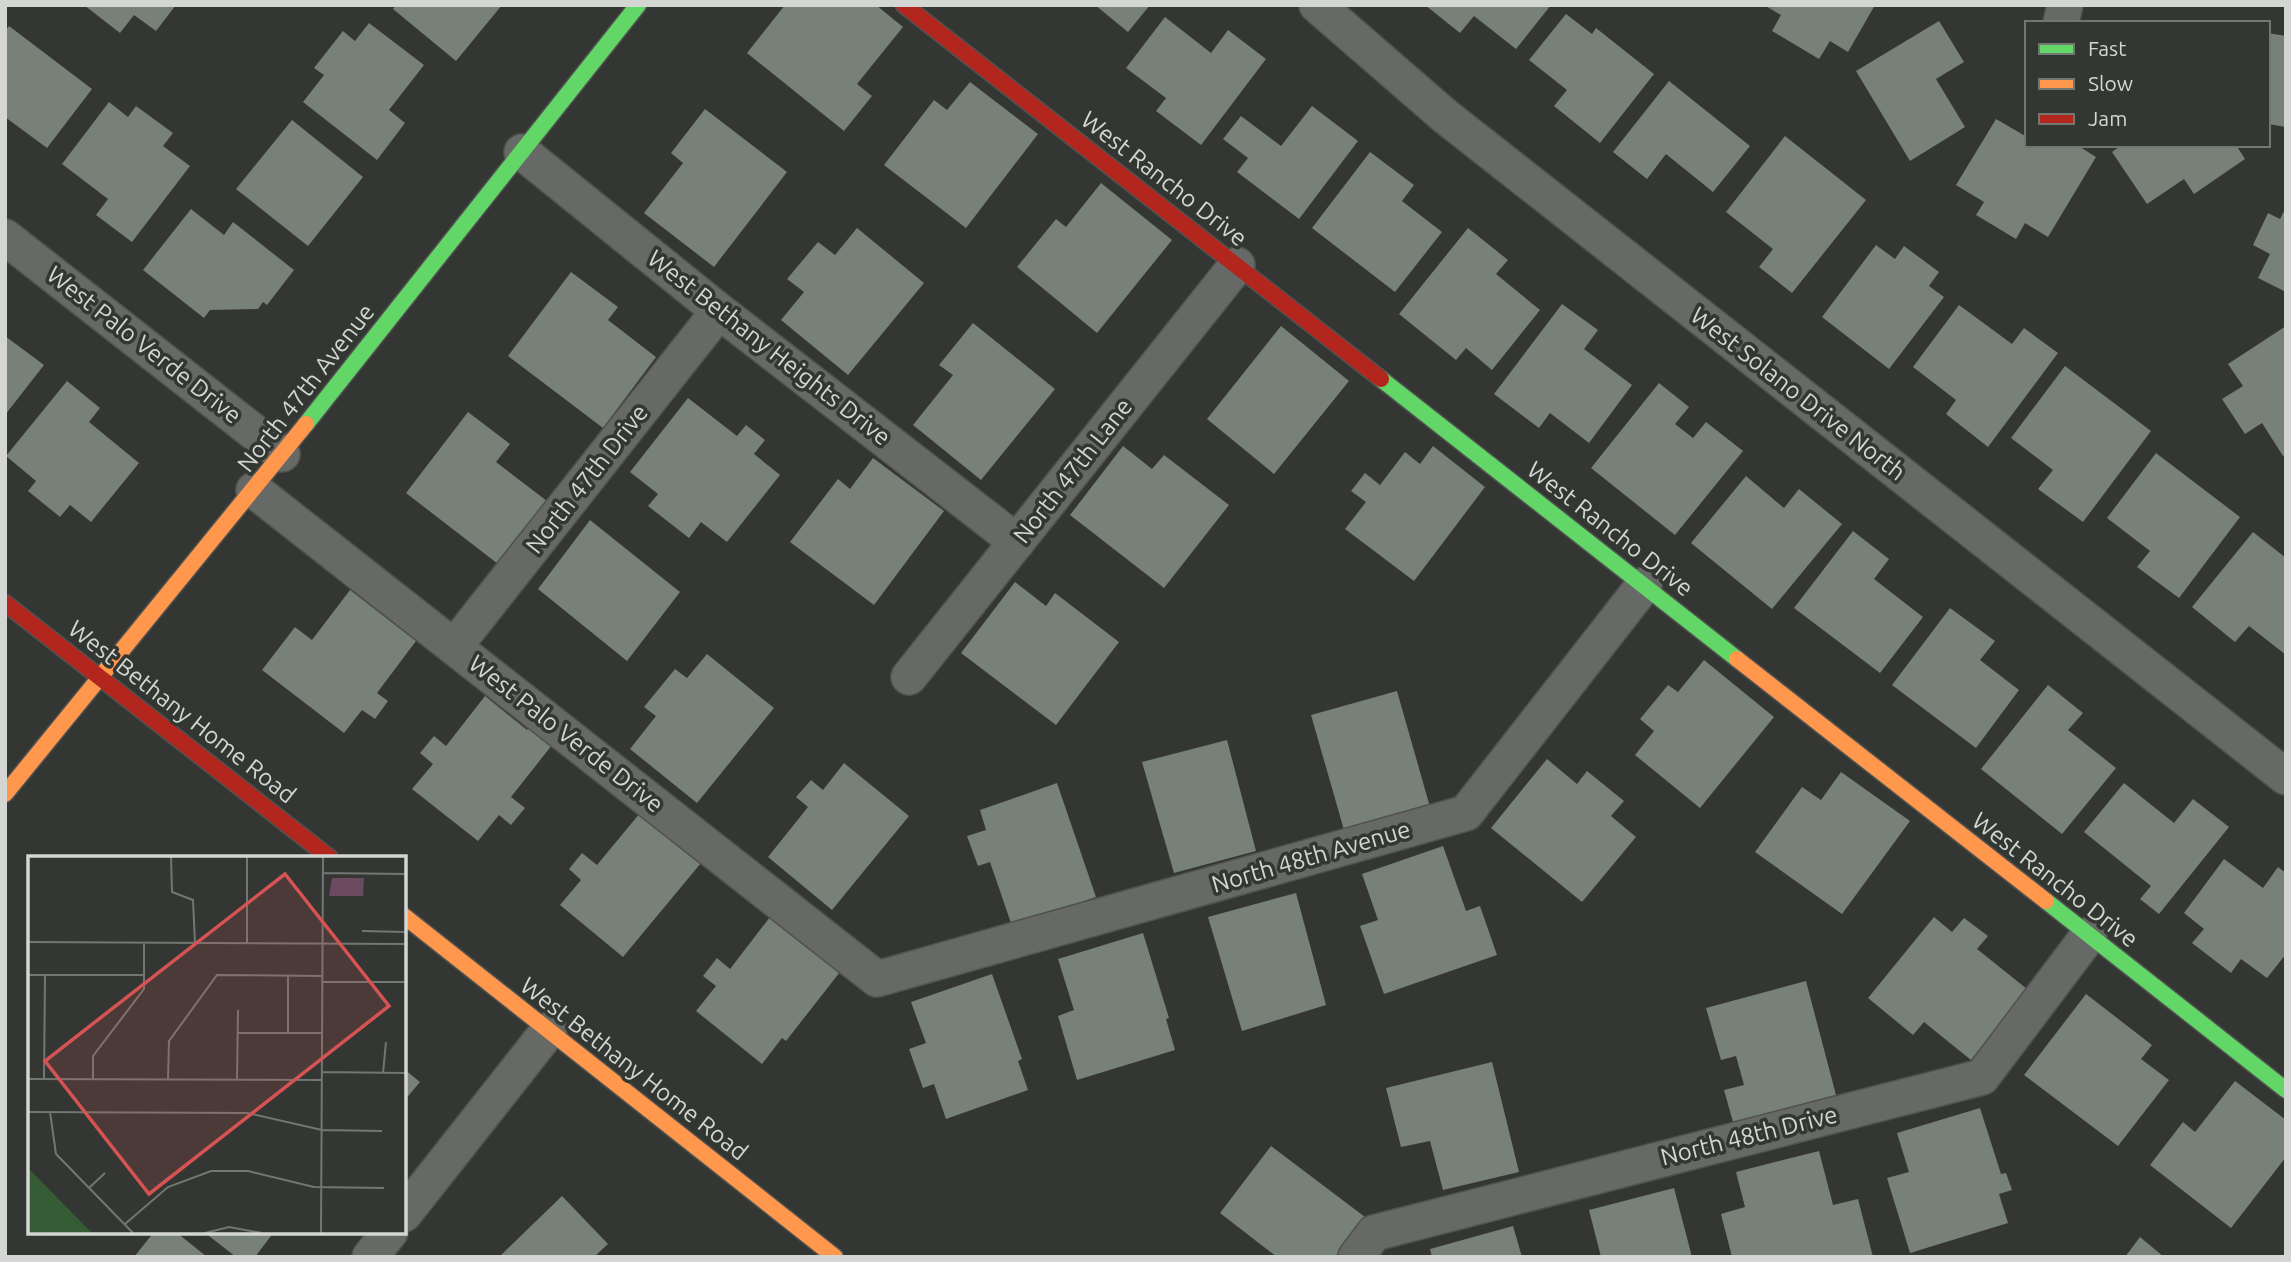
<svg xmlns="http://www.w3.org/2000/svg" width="2291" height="1262" font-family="Ubuntu,sans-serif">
<rect width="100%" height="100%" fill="#333633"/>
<!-- building -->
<path fill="#778177" d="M84,5h92l-20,26 -22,-16 -14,18z
M396,5h106l-46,56 -63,-52z
M785,5h91l27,22 -46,57 15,12 -28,35 -97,-78z
M1095,5h55l-22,27z
M1425,5h126l-35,44 -42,-33 -14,17z
M1764,5h111l-27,47 -18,-11 -11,18 -47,-28 9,-16z
M1566,14l26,20 4,-6 58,46 -54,69 -46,-37 13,-16 -38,-30z
M1165,17l46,36 17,-23 38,29 -65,86 -45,-34 10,-13 -40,-30z
M1939,21l25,41 -28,17 29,48 -55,34 -54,-90z
M369,23l55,42 -35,45 16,13 -28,37 -74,-58 21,-27 -10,-7 29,-37 12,10z
M9,26l83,63 -45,59 -42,-31v-86z
M2268,33l18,3v91l-18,-3z
M1669,81l81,65 -37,46 -47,-38 -19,25 -34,-27z
M970,82l68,52 -72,94 -82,-63 50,-65 13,10z
M109,102l19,15 8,-11 37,27 -10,13 27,20 -58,76 -36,-27 12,-16 -46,-35z
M1312,106l46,35 -59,78 -62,-47 11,-14 -25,-19 18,-23 40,30z
M705,109l82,63 -73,95 -70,-54 39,-50 -12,-10z
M1996,119l31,18v8h50l19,12 -48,80 -23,-14 -9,16 -40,-24 8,-13 -28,-17z
M292,120l71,57 -55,69 -72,-57z
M1785,136l81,64 -74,93 -33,-26 14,-18 -47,-37z
M2122,145h114l9,14 -51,35 -10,-15 -37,25 -35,-52z
M1370,152l44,33 -12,16 40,31 -47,60 -83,-64z
M1101,183l71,57 -75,93 -80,-66 39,-48 10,8z
M2286,207v85l-28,-14 12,-24 -17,-9 15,-32 12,6z
M191,209l33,26 9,-13 61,48 -27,35 -4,-3 -5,7 -48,1 -6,8 -61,-48z
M857,228l67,55 -76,92 -67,-55 23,-28 -17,-13 31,-37 17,13z
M1468,228l40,32 -12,14 44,36 -48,60 -26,-22 -10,12 -57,-46z
M1876,245l19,14 9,-13 35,26 -10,14 15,11 -55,72 -67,-52z
M571,272l47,35 -10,13 48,37 -53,71 -95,-72z
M1562,304l36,26 -14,19 48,36 -43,58 -39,-30 -11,15 -45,-34z
M1959,305l53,39 12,-16 34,25 -70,94 -42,-33 10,-14 -43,-33z
M973,323l82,66 -74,91 -68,-55 40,-50 -14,-10z
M1281,326l68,55 -75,93 -67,-55z
M2286,326v128l-3,2 -21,-33 -17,11 -23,-35 21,-13 -15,-22z
M5,336l39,29 -39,50z
M2065,366l86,65 -68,91 -45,-33 15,-19 -42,-32z
M67,381l33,27 -11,14 50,41 -48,59 -21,-17 -10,12 -32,-26 8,-10 -30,-25z
M1659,383l30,24 -14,17 18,14 13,-16 37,29 -68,84 -84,-67z
M688,398l49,38 9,-11 19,15 -11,14 26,21 -53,67 -26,-20 -12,16 -41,-32 10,-12 -28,-22z
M468,412l42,32 -14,18 51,39 -49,63 -92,-71z
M1123,446l29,23 12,-14 65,50 -65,83 -94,-73z
M1433,446l52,41 -71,94 -69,-52 21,-27 -15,-11 14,-18 15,12 25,-33 15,12z
M2156,453l84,64 -61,81 -42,-31 13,-16 -43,-33z
M873,458l71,53 -70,94 -84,-63 48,-63 12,10z
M1746,476l38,32 15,-19 43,35 -70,85 -81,-66z
M590,520l90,72 -53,69 -89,-72z
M1853,531l36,28 -15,20 49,38 -43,56 -86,-65z
M2253,532l33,26v97l-37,-29 -14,16 -43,-35z
M1015,582l31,24 9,-13 64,49 -63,83 -95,-72z
M350,590l66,51 -39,52 11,8 -13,18 -13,-9 -18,23 -82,-63 33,-43 17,13z
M1950,608l45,33 -15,19 39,30 -43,58 -84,-63z
M707,654l67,54 -77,95 -67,-54 26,-33 -12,-9 31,-38 12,9z
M1704,660l70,57 -74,91 -65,-53 19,-24 -14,-12 28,-34 10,7z
M2048,685l35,28 -15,17 48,38 -54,66 -81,-65z
M1397,691l33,116 -86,23 -33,-115z
M485,696l42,34 6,-8 23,18 -45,57 14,11 -14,17 -12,-10 -21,26 -66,-52 21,-25 -13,-11 14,-17 12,10z
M1227,740l29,111 -82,22 -32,-111z
M1547,759l30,25 10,-13 37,30 -13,15 25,21 -54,65 -91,-74z
M844,763l65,53 -77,94 -64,-53 40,-50 -12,-10 15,-17 12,10z
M1841,772l69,49 -68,93 -87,-62 47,-65 19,13z
M1057,783l39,114 -84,29 -22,-64 -12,4 -11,-30 19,-6 -6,-20z
M2124,783l50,40 19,-24 36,28 -70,87 -19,-15 11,-13 -67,-54z
M640,813l61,50 -78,94 -63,-52 21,-25 -12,-11 13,-16 15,12z
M1443,846l23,65 14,-5 17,49 -113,39 -24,-68 18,-6 -16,-46z
M2224,859l39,29 15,-21 8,6v81l-19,24 -26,-19 -10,14 -39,-30 12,-14 -20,-16z
M1296,893l30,112 -84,26 -34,-114z
M770,917l70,55 -54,69 -4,-3 -20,26 -66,-53 20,-25 -13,-10 14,-18 13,11z
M1934,917l18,15 12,-14 24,18 -11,13 50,40 -56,71 -47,-38 -11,13 -45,-37z
M1143,933l26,85 -3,1 9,31 -98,30 -19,-64 16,-6 -16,-51z
M992,974l30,85 -4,2 10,29 -82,29 -12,-35 -11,4 -14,-39 17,-6 -15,-41z
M1806,981l30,114 -103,27 -9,-32 20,-5 -8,-29 -15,4 -15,-52z
M2086,994l66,51 -11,14 28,21 -51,66 -94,-71z
M1492,1062l27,110 -76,18 -13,-49 -29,6 -15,-59z
M404,1069l16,13 -16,19z
M2235,1081l51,39v37l-55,71 -81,-63 33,-43 12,10z
M1980,1108l21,66 5,-1 6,17 -13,4 9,29 -98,30 -23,-75 22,-6 -12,-39z
M1271,1146l94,71 -30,40h-58l-57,-44z
M1819,1151l14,54 25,-6 15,58h-141l-11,-43 24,-7 -9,-35z
M1674,1188l18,69h-91l-12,-47z
M562,1196l46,48 -14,13h-95z
M1513,1226l9,31h-90l-2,-8z
M154,1232h22l31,25h-73z
M204,1232h70l-19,25h-19z
M2140,1237l24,20h-39z"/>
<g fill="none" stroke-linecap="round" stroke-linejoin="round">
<!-- street casing -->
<g stroke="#505250" stroke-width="38">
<path id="street" d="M1317,5l128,111 841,661
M2061,23l4,-18
M522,152l197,159 298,231
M5,237l277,217
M254,490l623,489 589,-166 178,-228
M454,647l265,-336
M909,677l328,-412
M404,1214l145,-184
M370,1257l20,-25
M1356,1257l18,-24 608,-156 107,-142"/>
</g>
<!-- fast casing -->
<g stroke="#505250" stroke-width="19">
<path id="fast" d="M1381,379l356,280
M306,424l332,-419
M2046,901l240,189"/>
</g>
<!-- slow casing -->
<g stroke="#505250" stroke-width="19">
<path id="slow" d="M1737,659l309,242
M5,794l301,-370
M404,916l431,341"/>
</g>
<!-- jam casing -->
<g stroke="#505250" stroke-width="19">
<path id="jam" d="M904,5l477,374
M5,603l325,255"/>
</g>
<!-- street -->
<use href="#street" stroke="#676967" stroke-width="35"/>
<!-- fast -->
<use href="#fast" stroke="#63d668" stroke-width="16"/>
<!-- slow -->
<use href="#slow" stroke="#ff974d" stroke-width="16"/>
<!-- jam -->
<use href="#jam" stroke="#b3261e" stroke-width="16"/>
</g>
<g text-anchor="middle" stroke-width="7" stroke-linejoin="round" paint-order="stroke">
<!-- street labels -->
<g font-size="24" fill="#d3d6d3" stroke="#323732">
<text transform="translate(1164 179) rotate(38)" y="8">West Rancho Drive</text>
<text transform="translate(144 345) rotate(38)" y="8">West Palo Verde Drive</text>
<text transform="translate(769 348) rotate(38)" y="8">West Bethany Heights Drive</text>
<text transform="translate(306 388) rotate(-52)" y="8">North 47th Avenue</text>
<text transform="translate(1798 394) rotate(38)" y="8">West Solano Drive North</text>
<text transform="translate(1073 471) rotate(-52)" y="8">North 47th Lane</text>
<text transform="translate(587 479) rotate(-52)" y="8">North 47th Drive</text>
<text transform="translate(1610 529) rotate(38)" y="8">West Rancho Drive</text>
<text transform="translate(182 712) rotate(38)" y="8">West Bethany Home Road</text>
<text transform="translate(566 734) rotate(38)" y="8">West Palo Verde Drive</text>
<text transform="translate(1311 857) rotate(-16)" y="8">North 48th Avenue</text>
<text transform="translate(2055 880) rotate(38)" y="8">West Rancho Drive</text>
<text transform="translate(634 1069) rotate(38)" y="8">West Bethany Home Road</text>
<text transform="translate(1749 1136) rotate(-14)" y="8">North 48th Drive</text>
</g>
</g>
<!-- overview -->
<g transform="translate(28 856)">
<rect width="378" height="378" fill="#333633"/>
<path d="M304,22h32l-1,18h-34z" fill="#6c4a62"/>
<path d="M0,312l64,65 -64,-1z" fill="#355c35"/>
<path fill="none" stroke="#737673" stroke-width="2" d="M143,1l1,35 21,8 2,43M295,17l83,1M334,75l44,1M0,86l378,2M219,87v-86M0,119h116M294,126h84M260,176v-56M210,177h84M293,216l85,1M355,217l3,-31M0,223l293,1M16,223l1,-104M65,223v-23l51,-67v-46M140,223l1,-38 48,-66 105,1M209,224l1,-70M0,256l219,1 75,17 60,1M22,256l6,42 77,79M61,332l16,-15M97,368l43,-37 43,-16h37l66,16 70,1M177,377l24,-6 33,6M293,377l2,-376"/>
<path fill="#d55453" fill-opacity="0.15" stroke="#d55453" stroke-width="3.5" d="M257,18l104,132 -240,188 -104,-133z"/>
<rect width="378" height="378" fill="none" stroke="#d3d6d3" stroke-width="3.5"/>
</g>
<!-- border -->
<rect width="2291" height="1262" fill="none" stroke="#d3d6d3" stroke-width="14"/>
<!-- legend -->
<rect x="2025" y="21" width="245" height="126" fill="#323732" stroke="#727772" stroke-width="2"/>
<rect x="2039" y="44" width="35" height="10" fill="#63d668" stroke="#727772" stroke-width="2"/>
<text x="2088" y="56" font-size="21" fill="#d3d6d3">Fast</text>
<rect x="2039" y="79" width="35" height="10" fill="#ff974d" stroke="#727772" stroke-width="2"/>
<text x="2088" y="91" font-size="21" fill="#d3d6d3">Slow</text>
<rect x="2039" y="114" width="35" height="10" fill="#b3261e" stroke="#727772" stroke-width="2"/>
<text x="2088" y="126" font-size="21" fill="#d3d6d3">Jam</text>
</svg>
